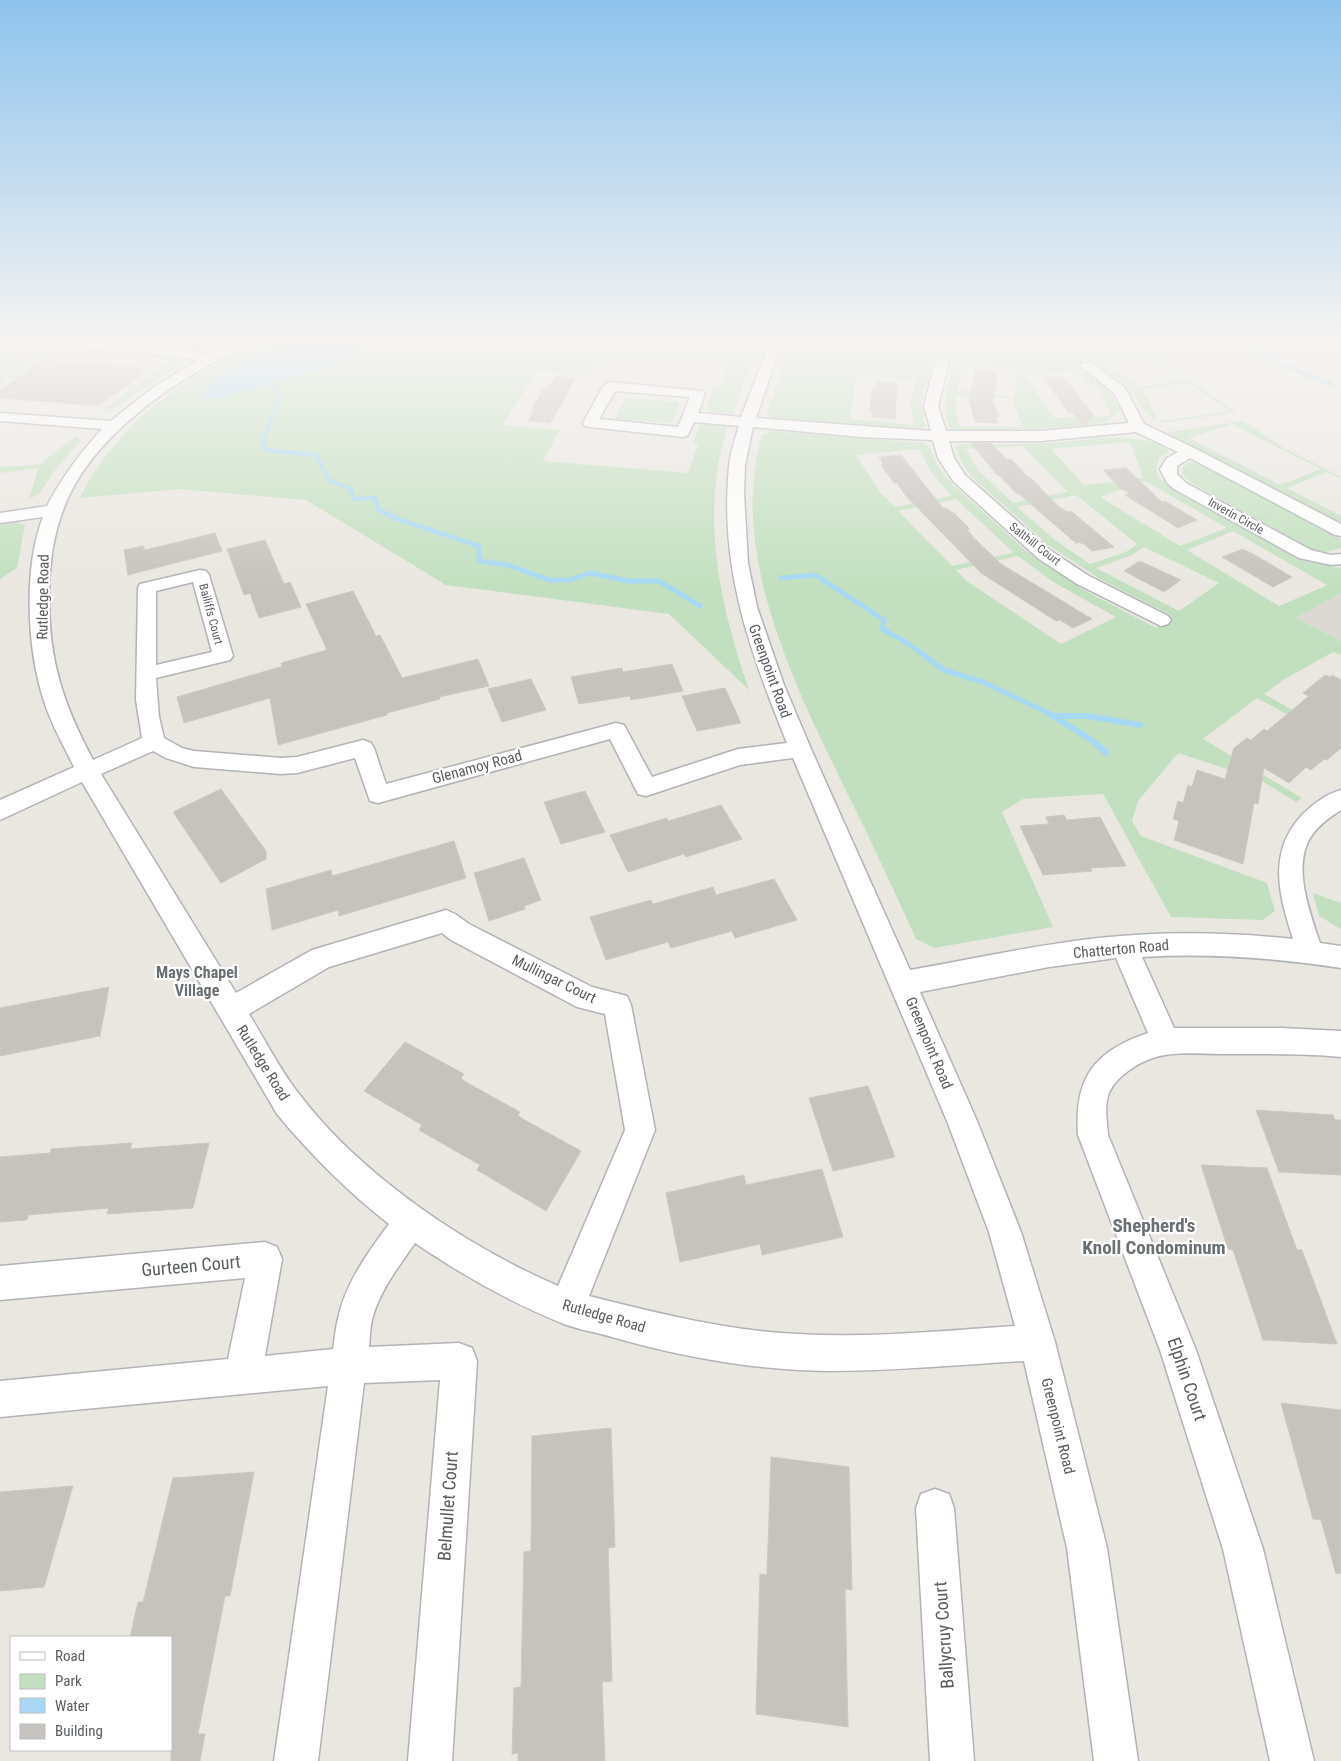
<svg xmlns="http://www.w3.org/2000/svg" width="1341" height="1761" font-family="'Roboto Condensed',sans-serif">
<rect width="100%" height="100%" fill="#eae7e1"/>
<!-- industrial -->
<path fill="#dcd9d5" d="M1341,593v48l-45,-23z"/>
<!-- green -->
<path fill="#c2e0bf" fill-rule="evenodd" d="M60,342h4l-48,33 121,10 34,-27h3l7,6 -67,45 -14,4 31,-25 -122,-10 -9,7v-27l31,2z
M261,342h148l16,14 139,-14h158l37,3 -27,69 -21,-2 -5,-4 8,-24 6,1 8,-23 -124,-9 -12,20 4,3 -5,-1 -1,3 -5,-3 -48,-4 -35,54 58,5 -17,31 145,12 10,-29 -5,-1 6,-17 6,-2 23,2c-29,89 -8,179 21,264l-80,-76 -223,-29 -140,-85 -126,-11 -100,9c36,-75 107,-123 181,-156z
M899,342h96l21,6 26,-6h74l35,12 85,58 -73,11 -3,-2 70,-10 -41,-28 -48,6 7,10 9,21c-20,-9 -14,-20 -28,-32 -11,-10 -24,-18 -35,-26l-19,2c20,15 36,24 45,47l-14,11 -8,2 -47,4 -95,2 -7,-2c-8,-28 -2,-39 5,-65l-21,-3 -12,40 4,27 -5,2 -145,-11 -8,-5 25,-70 74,9 3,6zM1148,355l37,25 -47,7 -35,-26zM964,364l54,6 -4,27 -57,-7zM1076,372l26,21 9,23 -56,2 -32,-44zM857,375l59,5 -6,24 4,21 -64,-6zM956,396l58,2 -1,5 10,24 -64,-1 -4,-16z
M626,398l54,4 -8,21 -57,-4z
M1243,421l41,27 57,29v2l-14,-7 -40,16 54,28v7l-167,-86 -5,-5zM1231,424l90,45 -41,16 -91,-47z
M771,431l152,12 7,4 7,18 13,17 75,68 57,39 74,39 16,-12 -72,-37 -53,-35 -74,-66 -11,-15 -7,-16 5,-3c29,1 59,0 89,-1 38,-2 82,-13 118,5l1,4 -9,6 -3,13 4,8 10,8 124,70 18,6 29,5v25l-45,25 45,23v14l-8,-3 -50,28 -19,14 77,43v7l-84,-46 -54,41 99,59 -6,4 -36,-22 -82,-27 -40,48 -6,20 9,15 126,47 8,28 -12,9 -92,-3 -68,-123 -80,5 -21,13 51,115 -119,21 -18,-9c-22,-48 -44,-97 -68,-144 -47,-97 -108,-216 -93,-327 1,-11 4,-22 7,-33zM1130,442l13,35 -9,3 -50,5 -33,-36zM1022,446l46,46h-1l-54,11 -35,-33 -12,-21zM906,450h14l11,22 21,24 -57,11 -15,-15 -24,-37zM1145,481l82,47 -47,18 -80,-49zM1076,495l61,49 -11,8 -36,12 -35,-24 -38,-33zM956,499l57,53v1l-61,13 -54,-55zM1233,531l94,54h1l-49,21 -92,-56zM1144,547l75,36 -40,28 -83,-43 36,-13zM1018,556l37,27 61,34 -55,27 -93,-62 -12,-12z
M76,436l4,5 -24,28 -17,25 -10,5 9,-31 -38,5v-6l39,-2z
M1189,462l9,1 140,74 3,3v8l-14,4 -17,-3 -120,-67 -8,-9 1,-6z
M17,522l8,3 -8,43 -17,11v-54z
M1313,893l28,10v26l-22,-13z"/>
<!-- water -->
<path fill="#a7d9f4" d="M285,342h82l-8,11 -15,8 -120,36 -12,2 -7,-2 -1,-6 11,-14z"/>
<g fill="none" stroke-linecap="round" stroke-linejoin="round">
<!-- stream-far2 -->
<path stroke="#a7d9f4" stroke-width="4" d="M1244,342c28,19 56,32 88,42
M269,376v7l9,7 2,8 -18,44 4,8 50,5 13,25 22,9 2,10 22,-1 2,7"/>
<!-- stream-far1 -->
<path stroke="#a7d9f4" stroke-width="5" d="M377,504l2,6 18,9 82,27v15l29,4 41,15h21l20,-7 39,8h30l41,25
M781,578l34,-3 69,45 -2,9 22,12 40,29 39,12 67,32"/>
<!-- stream -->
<path stroke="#a7d9f4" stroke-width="6" d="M1048,713l45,28 13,12
M1054,716h33l53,9"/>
</g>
<!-- building -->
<path fill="#c6c2bd" stroke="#cec8c0" d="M43,360l103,8 -4,3h4l-48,35 -98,-8v-8z
M976,369l20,2 -1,7h3l-5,24 6,15h-4l3,6 -23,-1 -6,-22z
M556,376l20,2 -26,45 -22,-2 6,-12h-3l14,-22h3z
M1043,377h21l30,39 -11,9 -10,-12h-4z
M877,381l20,2 -2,36 -23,-2 1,-6h-3l2,-20 2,-5h3z
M971,443h20l16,17 4,-1 17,18h2l27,28 10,7 4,-1 43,36 -22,4 -8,-7 -6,-2 -1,2 -58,-50h-2l-18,-19h-2z
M901,455l42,53h3l10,7 14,14h-3l6,8 28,27 91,55 -19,9 -13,-8 -4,1 -75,-48 -75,-77 -9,-13h-3l-13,-18 2,-1 -4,-7z
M1126,468l36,34 3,-1 32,19 -19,8 -53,-33 5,-2 -9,-4 -18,-19z
M215,533l7,18 -94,24 -4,-25 19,-4 2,4z
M265,540l19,44 6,-2 11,25 -42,11 -9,-25 -6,2 -17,-46z
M1243,549l12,6 37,22 -19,10 -51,-30z
M1138,562h4l39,18 -17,12 -40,-21z
M353,591l23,45 4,-1 22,43 76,-19 11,27 -50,11 1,2 -53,14v2l-109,30 -8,-47 -86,25 -7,-26 103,-30h2l-1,-4 46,-13 -21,-46z
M672,664l11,27 -52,9 -1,-4 -51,8 -8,-27 51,-9 1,4z
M1325,675l5,2 2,-2 9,5v68l-14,12 -3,-1 -13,11 -5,-3 -17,16 -25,-15 -6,36 -4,-1 -11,61 -69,-24 5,-19 -6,-2 5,-18 5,2 5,-18 4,2 5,-17 28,9 9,-31 13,-10 4,2 13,-11 3,2 42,-35 -6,-3z
M531,679l15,31 -44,12 -14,-33z
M725,688l16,35 -44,8 -15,-35z
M221,789l45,62v8l-45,24 -48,-71z
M585,791l20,41 -44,12 -17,-42z
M721,805l21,34 -56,18 -2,-3 -56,18 -18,-37 57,-17 1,3 4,-1z
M1064,815l3,5 33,-3 26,49 -36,2 2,3 -49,4 -23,-49 29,-2 -3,-7z
M454,841l12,37 -127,38 -1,-6 -66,20 -6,-41 65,-19 1,6z
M524,858l17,42 -17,6 1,3 -36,12 -15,-48z
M774,879l23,41 -62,18 -3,-7 -61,17 -3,-6 -62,18 -16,-43 61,-17 2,4 60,-17 3,8z
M109,987l-9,49 -100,20v-48z
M405,1042l59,32 -3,4 3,3 56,31 -2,3 3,3 60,33 -35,60 -69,-41 3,-5 -61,-35 3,-5 -58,-34z
M868,1086l27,71 -62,14 -24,-73z
M1256,1110l77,5 2,5h6v55l-62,-3z
M132,1143l-2,6 79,-6 -16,65 -86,6 2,-6 -81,7 -1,5 -27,2v-65l50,-4 1,-4z
M1201,1165l66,3 30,82h5l35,94 -74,-4 -30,-90 -5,-1z
M822,1169l21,68 -81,18 -2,-11 -80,18 -14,-69 78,-18 2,10z
M1281,1403l60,7v163l-5,1 -15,-54 -8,-1z
M611,1428l4,119 -7,1 4,133 -10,1 3,79h-87v-8l-6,1 2,-66 7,-1 3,-135 7,-1 1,-115z
M771,1457l78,10 3,123 -7,-1 3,138 -92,-13 4,-140 7,1z
M254,1472l-24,124h-5l-27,138h7l-5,27h-29v-124h-41l8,-35h5l30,-124z
M73,1486l-29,101 -44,4v-99z"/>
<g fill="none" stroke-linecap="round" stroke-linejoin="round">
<!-- minor casing -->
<g stroke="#b1b3b7" stroke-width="3">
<path id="minor" d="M84,342l97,7 26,6 27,-13h15c-6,8 -20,12 -29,17 -23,12 -46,26 -67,42 -71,54 -104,106 -104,196 0,65 14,106 44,163l49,-22 -6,-38 2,-112 2,-4 60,-14 6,1 3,4 24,81 -3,4 -74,18 3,39 5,21 18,10 12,3 87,7 16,-1 66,-17 8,3 3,5 12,36 230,-61 8,2 28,52 86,-28 49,-6c-37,-91 -68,-176 -58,-276 1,-14 6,-28 10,-41l-45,-4 -6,13 -5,2 -93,-10 -5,-1 -2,-3 20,-37 7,-4 93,9 2,3 -7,19 43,4 29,-75h12l-26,76 175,13 -7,-25 11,-44 7,-4 7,4 -11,44 8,25h95l88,-8 -15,-30 -34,-27 2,-3h10l33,25 19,36 52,25 145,75v12l-6,-1 -145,-77 -13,8v8l9,9 125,67 20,5 10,-1v10l-10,1 -32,-7 -125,-69 -7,-6 -7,-14 7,-11 11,-6 -42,-20 -95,9h-92l5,17 11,17 86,76 38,25 79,40 3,4 -3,4 -7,2 -84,-42 -38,-25 -86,-78 -15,-23 -5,-18 -72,-3 -108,-10 -8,38 -1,28 4,70 9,44 27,78 27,64 99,221c63,-11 125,-25 188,-32 65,-7 130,-6 195,1 -14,-44 -26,-86 9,-124 11,-11 24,-21 39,-25v20c-11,7 -21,14 -29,25 -21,30 -2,77 8,108l21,3v22c-66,-10 -132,-15 -199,-11l32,71h108l59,3v26c-40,-4 -79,-3 -119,-3 -22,0 -47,-3 -69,4 -16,5 -37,19 -44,35 -5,12 -2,29 -1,42l88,215 67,199 51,212h-44l-47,-212 -63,-199 -82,-215c-4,-57 16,-84 70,-102l-32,-75 -67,9 -129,25 57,129 44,111 34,110 52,206 31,213h-44l-27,-213 -43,-187c-66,4 -131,10 -196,10 -74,-1 -146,-14 -216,-34 -16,-5 -32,-7 -48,-13 -52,-21 -102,-49 -149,-81 -16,23 -34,46 -42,73 -3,9 -3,21 -4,31l90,-4 13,5 5,13 -25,400h-44l32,-381 -76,3 -46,378h-44l54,-375 -328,31v-36l228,-22 17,-81 -245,22v-34l265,-24 12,5 5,12 -17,97 68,-7c2,-10 2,-20 5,-30 7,-35 30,-67 51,-95 -42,-33 -78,-69 -112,-110l-195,-332 -82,38v-20l74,-33c-10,-21 -23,-43 -30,-66 -17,-51 -21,-133 -1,-184l-43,6v-10l47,-7c15,-29 33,-53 55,-77l-102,-8v-8l111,8 44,-35 42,-25 -16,-4 -86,-7 -5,-1zM615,391l75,6 -12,30 -79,-8zM193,582l19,70 -56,13v-74zM610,739l28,55 8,2 94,-31 53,-7 154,363 42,111 26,94c-72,5 -145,12 -217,8 -72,-3 -140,-21 -209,-38l66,-166 -24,-125 -4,-9 -35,-9 -123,-63 -14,-10 -9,-4 -134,40 -76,43 -135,-219 52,-23 13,7 28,9 87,7 16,-1 58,-15 15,43 8,2zM442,933l9,7 126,67 28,7 20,116 -67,156c-92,-40 -198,-111 -259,-192 -19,-24 -34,-54 -50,-80l80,-47z
M935,1489l14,5 5,14 20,253h-44l-14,-253 5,-14z"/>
</g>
<!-- minor -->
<use href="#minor" fill="#fff" fill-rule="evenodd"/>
</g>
<!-- sky -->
<linearGradient id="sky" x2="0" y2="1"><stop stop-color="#8ec3ed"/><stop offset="0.58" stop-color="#f6f4f2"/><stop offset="1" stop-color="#f6f4f2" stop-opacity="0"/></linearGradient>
<rect width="1341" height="588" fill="url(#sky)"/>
<g text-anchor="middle" stroke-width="4.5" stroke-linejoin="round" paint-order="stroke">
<!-- far-street labels -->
<g font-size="12" fill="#595d60" stroke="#fff">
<text transform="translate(1236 516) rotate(29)" y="4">Inverin Circle</text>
<text transform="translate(1035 544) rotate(38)" y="4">Salthill Court</text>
<text transform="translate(211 614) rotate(75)" y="4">Bailiffs Court</text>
</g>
<!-- street labels -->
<g font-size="15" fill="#595d60" stroke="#fff">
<text transform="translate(43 597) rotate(-89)" y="5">Rutledge Road</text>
<text transform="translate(770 671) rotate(70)" y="5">Greenpoint Road</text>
<text transform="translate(477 767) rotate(-15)" y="5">Glenamoy Road</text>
<text transform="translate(1121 949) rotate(-5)" y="5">Chatterton Road</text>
<text transform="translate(554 979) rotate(26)" y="5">Mullingar Court</text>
<text transform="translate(929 1043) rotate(67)" y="5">Greenpoint Road</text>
<text transform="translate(263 1063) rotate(58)" y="5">Rutledge Road</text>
<text transform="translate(604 1316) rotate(16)" y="5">Rutledge Road</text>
<text transform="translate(1058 1426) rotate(76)" y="5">Greenpoint Road</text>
</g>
<!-- neighbourhood labels -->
<g font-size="16" font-weight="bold" fill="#6a6f72" stroke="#fff">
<text x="197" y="978">Mays Chapel<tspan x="197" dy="18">Village</tspan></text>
</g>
<!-- near-street labels -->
<g font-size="18" fill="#595d60" stroke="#fff">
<text transform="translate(191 1266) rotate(-5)" y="6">Gurteen Court</text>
<text transform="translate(1187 1379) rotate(71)" y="6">Elphin Court</text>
<text transform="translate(448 1506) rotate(-86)" y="6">Belmullet Court</text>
<text transform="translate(944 1635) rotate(-94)" y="6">Ballycruy Court</text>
</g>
<!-- near-neighbourhood labels -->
<g font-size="19" font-weight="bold" fill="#6a6f72" stroke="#fff">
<text x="1154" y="1232">Shepherd's<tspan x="1154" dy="22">Knoll Condominum</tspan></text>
</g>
</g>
<!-- legend -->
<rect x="10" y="1636" width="162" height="115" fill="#ffffff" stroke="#bdbebf"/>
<rect x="20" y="1652" width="25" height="8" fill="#ffffff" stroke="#bdbebf"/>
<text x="55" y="1661" font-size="15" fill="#595d60">Road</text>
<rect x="20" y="1674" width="25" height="15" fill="#c2e0bf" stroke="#bdbebf"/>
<text x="55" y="1686" font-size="15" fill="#595d60">Park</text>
<rect x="20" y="1698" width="25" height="15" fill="#a7d9f4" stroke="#bdbebf"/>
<text x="55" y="1711" font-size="15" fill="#595d60">Water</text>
<rect x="20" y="1724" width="25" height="15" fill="#c6c2bd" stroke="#bdbebf"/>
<text x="55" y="1736" font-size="15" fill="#595d60">Building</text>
</svg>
